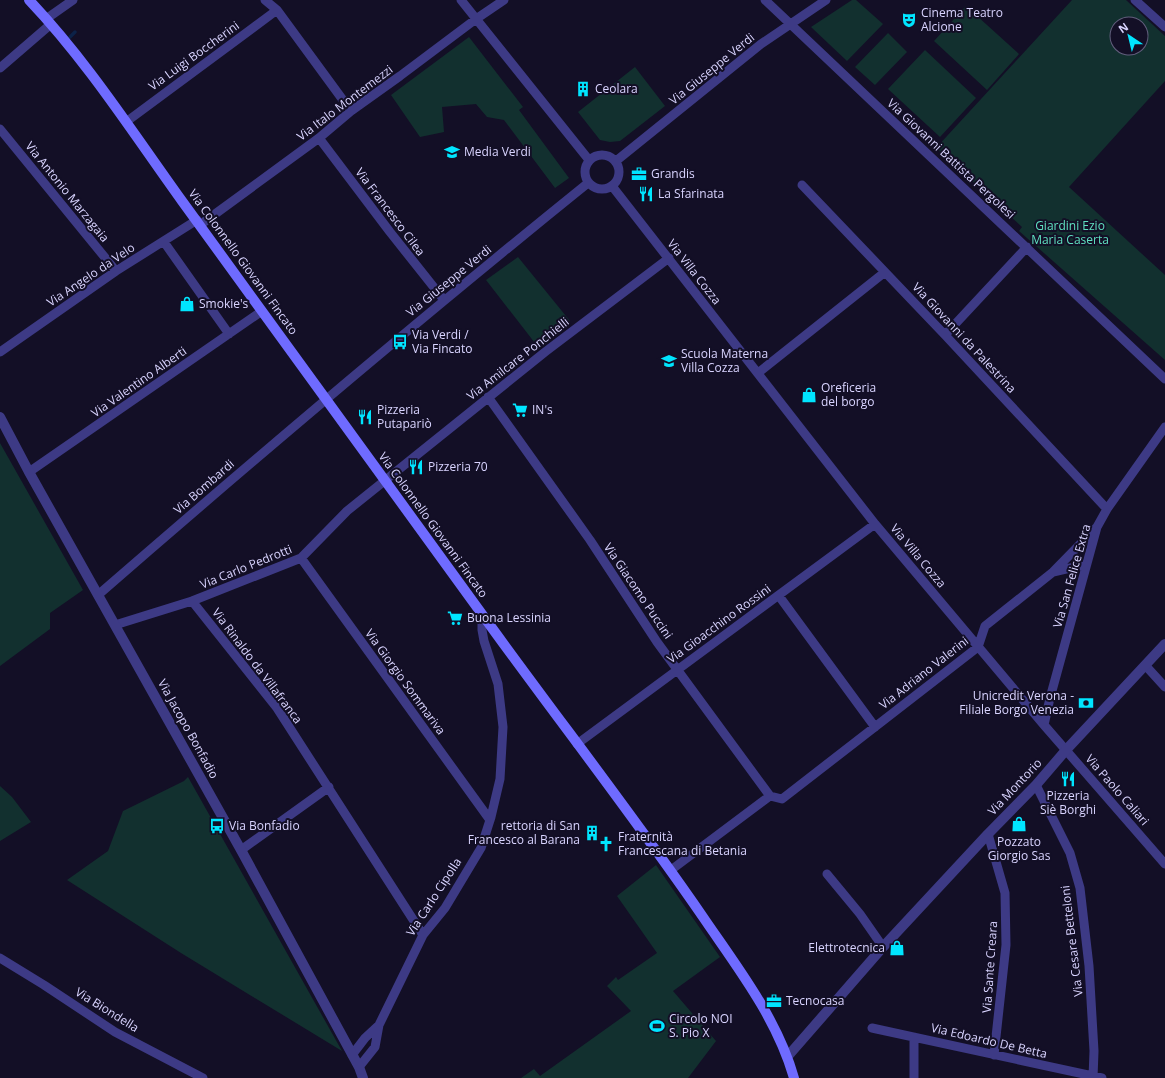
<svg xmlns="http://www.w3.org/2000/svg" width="1165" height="1078" font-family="'Open Sans',sans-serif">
<rect width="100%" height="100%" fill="#130f26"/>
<!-- green -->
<path fill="#12302f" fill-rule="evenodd" d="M852,0h4l27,24 -36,37 -36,-34z
M1072,0h54l39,36v45l-96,106 96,88v85l-146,-129 3,-4 -86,-79zM1117,24h24v24h-24z
M966,6l53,48 -32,36 -53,-49z
M888,33l19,19 -32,33 -20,-18z
M469,37l54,70 -4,3 50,68 -14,10 -51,-68 -17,-3 -11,-13 -34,3 2,25 -24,5 -29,-42z
M925,50l51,48 -36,39 -52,-48z
M635,67l30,39 -45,35 -10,1 -10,-2 -22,-28z
M518,257l52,64 -32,26 -52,-67z
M0,443l83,147 -33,23v16l-50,37z
M188,777l154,274 -161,-98 -114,-73 41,-29 15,-40 61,-30z
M0,786l12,11 19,25 -31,19z
M656,865l64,92 -47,34 43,50 -28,37h-167l13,-9 6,7 91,-65 -24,-25 9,-9 2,3 39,-27 -40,-57z"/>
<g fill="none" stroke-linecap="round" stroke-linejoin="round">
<!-- stream -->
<path stroke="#0c2248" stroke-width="3.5" d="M70,37l5,-5"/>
<!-- minor -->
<path stroke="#3d3a85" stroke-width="9" d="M265,0l12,10 74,101
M461,0l128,160
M765,0l400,379
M1135,0l30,27
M46,19l27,-19
M0,68l51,-44
M126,122l151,-112
M0,129l116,142
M319,138l71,94 54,68
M585 172a17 17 0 1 1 34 0a17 17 0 1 1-34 0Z
M616,161l145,-117 65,-44
M802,185l143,150 162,174
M612,186l263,338 169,201 121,139
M200,225l119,-87 32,-27 49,-35 76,-57 28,-19
M164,242l65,92
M945,335l82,-88
M0,352l116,-81 81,-51
M758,373l127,-101
M488,397l102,143 67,102 113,154
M29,472l233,-161
M301,558l189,262
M1053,572l26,-6 7,1
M98,595c161,-140 324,-278 490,-412
M779,596l96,131
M192,601l85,107 146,227
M115,625l77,-24 109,-43 46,-47 198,-159 124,-94
M1145,665l20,22
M1044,725l6,-27 47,-171 10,-18 58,-82
M577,744c99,-74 199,-146 298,-220
M1036,785l34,68 10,35 9,78 5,85 -1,27
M988,834l17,59 1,52 -12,110
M241,850l88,-63
M671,870l99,-74 12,3 196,-152 7,-21 68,-54 44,-45
M827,874l33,40 23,33
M0,958l44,27 71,47 88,46
M872,1028l230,50
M352,1055l13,-17 14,-13
M359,1067l16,-20 4,-22 44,-90 22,-27 36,-60 10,-31 9,-38 3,-52 -5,-43 -14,-43 -2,-11v-15
M914,1078v-41"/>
<!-- tertiary -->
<path stroke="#3d3a85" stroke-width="10" d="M0,417l29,55 212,378 118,217 4,11
M788,1056l95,-109 105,-113 48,-49 30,-35 99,-106"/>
<!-- secondary -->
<path stroke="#6f6bff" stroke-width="10" d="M29,0c58,61 104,133 153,201 100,136 197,273 297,409 74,103 152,202 224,307 34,50 74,101 91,161"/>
</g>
<!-- icons -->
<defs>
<g id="theatre-bare" transform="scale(1.2)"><path d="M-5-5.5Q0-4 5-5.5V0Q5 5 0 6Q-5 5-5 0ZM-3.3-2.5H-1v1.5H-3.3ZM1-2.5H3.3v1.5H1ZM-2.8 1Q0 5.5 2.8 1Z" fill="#00e5ff" stroke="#130f26" stroke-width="2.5" paint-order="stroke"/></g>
<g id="building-bare" transform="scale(1.2)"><path d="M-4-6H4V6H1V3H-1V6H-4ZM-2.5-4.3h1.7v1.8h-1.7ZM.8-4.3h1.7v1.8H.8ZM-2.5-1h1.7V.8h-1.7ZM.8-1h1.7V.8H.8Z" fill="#00e5ff" stroke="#130f26" stroke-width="2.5" paint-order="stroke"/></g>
<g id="school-bare" transform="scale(1.2)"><path d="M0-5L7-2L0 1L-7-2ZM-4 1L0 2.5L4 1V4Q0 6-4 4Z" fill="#00e5ff" stroke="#130f26" stroke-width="2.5" paint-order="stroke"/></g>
<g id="office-bare" transform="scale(1.2)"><path d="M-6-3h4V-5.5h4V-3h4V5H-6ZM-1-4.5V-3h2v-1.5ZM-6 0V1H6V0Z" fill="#00e5ff" stroke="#130f26" stroke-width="2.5" paint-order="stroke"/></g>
<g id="restaurant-bare" transform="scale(1.2)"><path d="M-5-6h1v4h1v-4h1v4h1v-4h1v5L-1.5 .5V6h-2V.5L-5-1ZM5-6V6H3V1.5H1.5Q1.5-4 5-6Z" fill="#00e5ff" stroke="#130f26" stroke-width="2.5" paint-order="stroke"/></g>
<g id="shop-bare" transform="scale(1.2)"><path d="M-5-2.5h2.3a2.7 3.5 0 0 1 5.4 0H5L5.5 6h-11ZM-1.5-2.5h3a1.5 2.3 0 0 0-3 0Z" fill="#00e5ff" stroke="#130f26" stroke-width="2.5" paint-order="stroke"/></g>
<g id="bus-bare" transform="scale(1.2)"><path d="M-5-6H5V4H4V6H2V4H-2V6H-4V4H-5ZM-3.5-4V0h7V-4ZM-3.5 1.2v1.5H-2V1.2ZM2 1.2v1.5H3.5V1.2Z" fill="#00e5ff" stroke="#130f26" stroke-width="2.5" paint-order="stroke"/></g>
<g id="supermarket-bare" transform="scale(1.2)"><path d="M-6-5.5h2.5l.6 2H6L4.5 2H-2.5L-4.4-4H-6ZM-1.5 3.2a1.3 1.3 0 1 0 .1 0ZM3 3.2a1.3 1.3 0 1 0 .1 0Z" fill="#00e5ff" stroke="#130f26" stroke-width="2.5" paint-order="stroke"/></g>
<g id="bank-bare" transform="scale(1.2)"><path d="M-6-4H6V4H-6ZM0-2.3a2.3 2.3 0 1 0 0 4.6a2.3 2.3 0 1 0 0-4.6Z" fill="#00e5ff" stroke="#130f26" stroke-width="2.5" paint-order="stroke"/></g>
<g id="church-bare" transform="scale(1.2)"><path d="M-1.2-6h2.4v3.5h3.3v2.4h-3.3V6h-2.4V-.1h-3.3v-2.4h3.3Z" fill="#00e5ff" stroke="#130f26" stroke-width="2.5" paint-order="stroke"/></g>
<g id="stadium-bare" transform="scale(1.2)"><path d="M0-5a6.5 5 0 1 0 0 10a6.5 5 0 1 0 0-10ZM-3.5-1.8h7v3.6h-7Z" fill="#00e5ff" stroke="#130f26" stroke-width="2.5" paint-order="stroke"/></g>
</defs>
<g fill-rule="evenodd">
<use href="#theatre-bare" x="909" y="20"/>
<use href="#building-bare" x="583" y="89"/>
<use href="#school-bare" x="452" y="152"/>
<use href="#office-bare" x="639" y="174"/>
<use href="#restaurant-bare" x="646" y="194"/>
<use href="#shop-bare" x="187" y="304"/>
<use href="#bus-bare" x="400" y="342"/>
<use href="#school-bare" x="669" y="361"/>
<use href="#shop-bare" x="809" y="395"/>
<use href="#supermarket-bare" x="520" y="410"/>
<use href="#restaurant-bare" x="365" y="417"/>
<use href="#restaurant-bare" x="416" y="467"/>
<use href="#supermarket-bare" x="455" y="618"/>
<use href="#bank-bare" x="1086" y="703"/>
<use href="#restaurant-bare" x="1068" y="779"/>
<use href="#shop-bare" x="1019" y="824"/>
<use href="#bus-bare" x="217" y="826"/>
<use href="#building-bare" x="592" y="833"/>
<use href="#church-bare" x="606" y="844"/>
<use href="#shop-bare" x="897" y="948"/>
<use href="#office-bare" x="774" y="1001"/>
<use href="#stadium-bare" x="657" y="1026"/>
</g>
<g text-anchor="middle" stroke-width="4" stroke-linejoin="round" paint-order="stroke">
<!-- poi labels -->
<g font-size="12" fill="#d9d4ff" stroke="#130f26" text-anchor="start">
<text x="921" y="17">Cinema Teatro<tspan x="921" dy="14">Alcione</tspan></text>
<text x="595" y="93">Ceolara</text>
<text x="464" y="156">Media Verdi</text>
<text x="651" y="178">Grandis</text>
<text x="658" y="198">La Sfarinata</text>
<text x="199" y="308">Smokie's</text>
<text x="412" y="339">Via Verdi /<tspan x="412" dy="14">Via Fincato</tspan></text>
<text x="681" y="358">Scuola Materna<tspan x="681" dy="14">Villa Cozza</tspan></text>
<text x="821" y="392">Oreficeria<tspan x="821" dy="14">del borgo</tspan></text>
<text x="377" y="414">Pizzeria<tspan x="377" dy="14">Putapariò</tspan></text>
<text x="532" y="414">IN's</text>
<text x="428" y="471">Pizzeria 70</text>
<text x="467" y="622">Buona Lessinia</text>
<text x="1074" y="700" text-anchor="end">Unicredit Verona -<tspan x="1074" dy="14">Filiale Borgo Venezia</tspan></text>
<text x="1068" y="800" text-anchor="middle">Pizzeria<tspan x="1068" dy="14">Siè Borghi</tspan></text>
<text x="229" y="830">Via Bonfadio</text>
<text x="580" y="830" text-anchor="end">rettoria di San<tspan x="580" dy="14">Francesco al Barana</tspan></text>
<text x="618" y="841">Fraternità<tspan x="618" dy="14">Francescana di Betania</tspan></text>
<text x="1019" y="846" text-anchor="middle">Pozzato<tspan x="1019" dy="14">Giorgio Sas</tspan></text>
<text x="885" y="952" text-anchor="end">Elettrotecnica</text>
<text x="786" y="1005">Tecnocasa</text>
<text x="669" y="1023">Circolo NOI<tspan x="669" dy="14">S. Pio X</tspan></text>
</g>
<!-- street labels -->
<g font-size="12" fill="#d9d4ff" stroke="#130f26">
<text transform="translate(194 56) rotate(-36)" y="4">Via Luigi Boccherini</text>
<text transform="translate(712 69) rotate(-39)" y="4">Via Giuseppe Verdi</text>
<text transform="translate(345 103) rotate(-37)" y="4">Via Italo Montemezzi</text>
<text transform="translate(951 159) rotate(43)" y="4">Via Giovanni Battista Pergolesi</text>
<text transform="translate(67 192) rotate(51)" y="4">Via Antonio Marzagaia</text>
<text transform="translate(390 212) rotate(53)" y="4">Via Francesco Cilea</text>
<text transform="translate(243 262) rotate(54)" y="4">Via Colonnello Giovanni Fincato</text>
<text transform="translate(694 272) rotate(52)" y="4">Via Villa Cozza</text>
<text transform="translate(91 275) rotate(-34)" y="4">Via Angelo da Velo</text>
<text transform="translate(449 281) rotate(-39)" y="4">Via Giuseppe Verdi</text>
<text transform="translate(964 338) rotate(47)" y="4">Via Giovanni da Palestrina</text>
<text transform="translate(518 359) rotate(-38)" y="4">Via Amilcare Ponchielli</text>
<text transform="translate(139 382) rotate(-35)" y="4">Via Valentino Alberti</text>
<text transform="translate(204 487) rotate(-41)" y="4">Via Bombardi</text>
<text transform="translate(433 525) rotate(54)" y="4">Via Colonnello Giovanni Fincato</text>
<text transform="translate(918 556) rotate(50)" y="4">Via Villa Cozza</text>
<text transform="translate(246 567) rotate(-22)" y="4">Via Carlo Pedrotti</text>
<text transform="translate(1072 576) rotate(-74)" y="4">Via San Felice Extra</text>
<text transform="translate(638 591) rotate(56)" y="4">Via Giacomo Puccini</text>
<text transform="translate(719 624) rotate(-36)" y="4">Via Gioacchino Rossini</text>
<text transform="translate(257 666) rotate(53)" y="4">Via Rinaldo da Villafranca</text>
<text transform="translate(924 673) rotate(-38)" y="4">Via Adriano Valerini</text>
<text transform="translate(405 682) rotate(54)" y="4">Via Giorgio Sommariva</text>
<text transform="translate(188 729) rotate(61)" y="4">Via Jacopo Bonfadio</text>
<text transform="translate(1015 787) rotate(-47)" y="4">Via Montorio</text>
<text transform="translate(1117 790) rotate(49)" y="4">Via Paolo Caliari</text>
<text transform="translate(434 897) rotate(-57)" y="4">Via Carlo Cipolla</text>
<text transform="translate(1072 941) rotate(-97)" y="4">Via Cesare Betteloni</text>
<text transform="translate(990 967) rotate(-86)" y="4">Via Sante Creara</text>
<text transform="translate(107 1010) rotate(32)" y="4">Via Biondella</text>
<text transform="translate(989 1041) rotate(13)" y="4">Via Edoardo De Betta</text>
</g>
<!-- park labels -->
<g font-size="12" fill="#5fe0c0" stroke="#130f26">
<text x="1070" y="230">Giardini Ezio<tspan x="1070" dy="14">Maria Caserta</tspan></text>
</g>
</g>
<!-- north arrow -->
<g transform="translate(1129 36) rotate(325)"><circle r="19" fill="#130f26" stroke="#625e7d"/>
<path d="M0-3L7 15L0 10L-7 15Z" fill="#00e5ff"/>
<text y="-6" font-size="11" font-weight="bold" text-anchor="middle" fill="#d9d4ff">N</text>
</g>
</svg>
